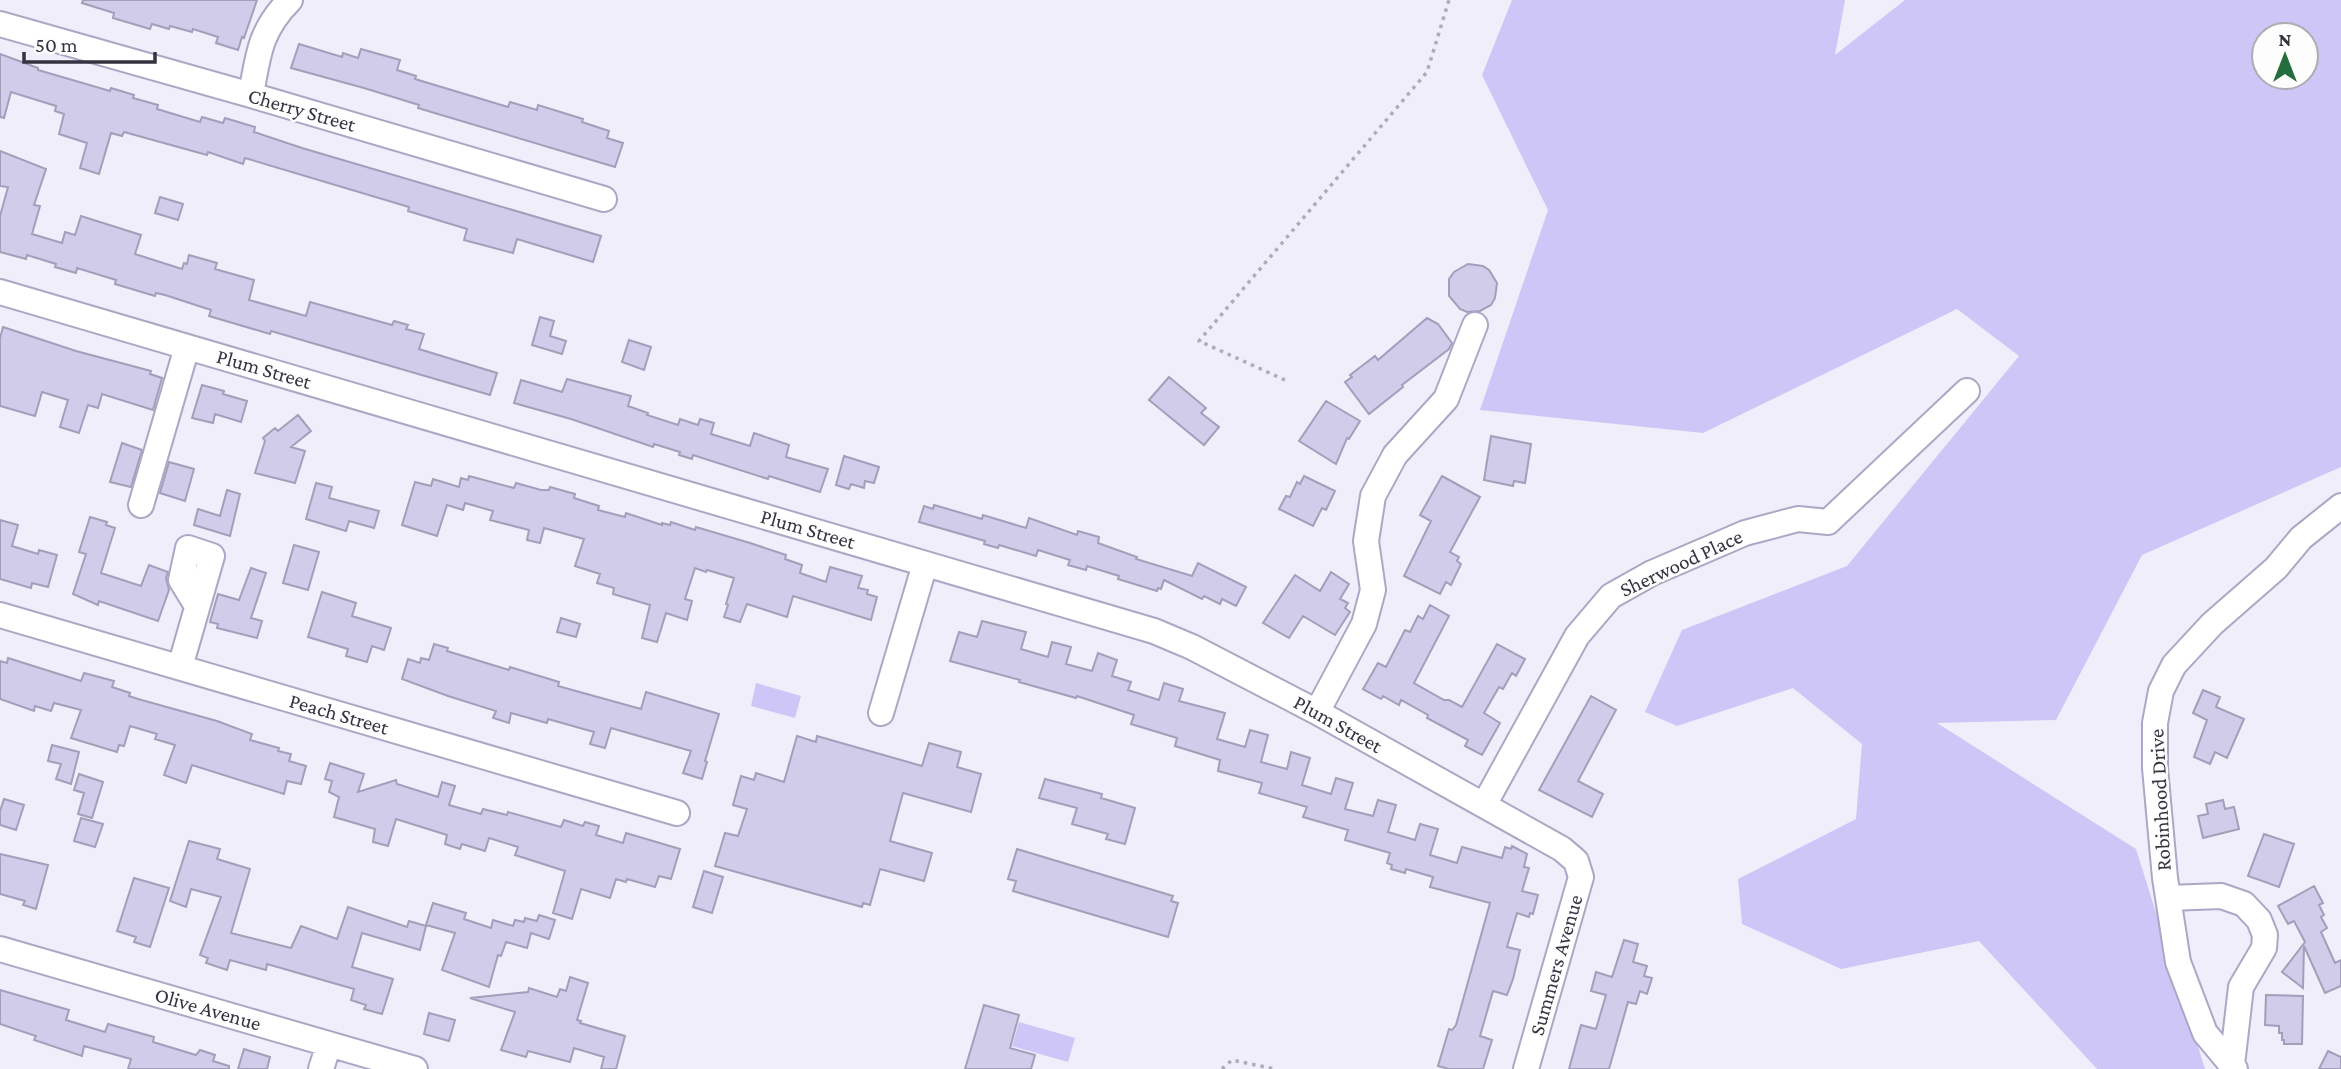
<svg xmlns="http://www.w3.org/2000/svg" width="2341" height="1069" font-family="'Crimson Pro',serif">
<rect width="100%" height="100%" fill="#f0eefa"/>
<!-- green -->
<path fill="#cec6f7" fill-rule="evenodd" d="M1512,0h333l-10,55 70,-55h436v467l-199,88 -86,165 -119,3 199,126 69,220h-108l-118,-128 -138,28 -99,-45 -4,-45 118,-60 6,-75 -69,-56 -116,38 -32,-14 37,-82 165,-64 172,-210 -62,-47 -254,124 -223,-23 68,-200 -66,-135zM2264,35h42v42h-42z
M756,683l45,13 -6,22 -44,-12z
M1019,1022l56,16 -7,24 -56,-16z"/>
<!-- building -->
<path fill="#d1ccea" stroke="#a39eba" stroke-width="2" d="M83,0h174l-13,38 -2,-1 -4,13 -22,-7 2,-6 -25,-8 -1,3 -22,-6 -1,3 -17,-5 -2,5 -37,-11 1,-5 -32,-10z
M299,44l43,13 1,-4 15,5 3,-9 39,11 -3,10 19,6 -1,3 93,28 2,-5 27,8 1,-5 45,14 -1,3 27,9 -2,7 16,5 -8,24 -197,-59 1,-3 -55,-17 -73,-20z
M0,54l38,14v2l72,21 1,-3 23,7 -1,3 25,7 -1,4 43,13 2,-5 21,6 2,-5 30,9 -1,5 48,16 299,88 -8,26 -76,-23 -4,14 -49,-13 3,-11 -59,-18 1,-4 -164,-49 -2,6 -35,-12 -1,3 -83,-23 -2,4 -11,-3 -12,41 -19,-6 7,-25 -28,-9 5,-20 -9,-3 1,-5 -45,-14 -7,26 -4,-1z
M0,151l46,18 -12,36 6,1 -8,28 30,9 3,-11 10,3 6,-19 60,19 -6,19 47,15 2,-6 3,1 2,-9 28,8 -2,6 39,11 -5,20 57,16 4,-14 82,23 2,-4 14,4 -2,4 18,5 -5,15 78,24 -7,22 -219,-64 -1,3 -61,-18 2,-6 -46,-15 -9,-2 -1,3 -40,-12 1,-4 -39,-12 -1,5 -21,-6 1,-3 -29,-9 -1,4 -26,-7v-36l8,-29 -8,-1z
M160,197l23,7 -5,16 -23,-7z
M1468,264l15,2 6,4 8,13 -2,15 -4,7 -11,6 -13,1 -7,-3 -11,-13v-17l5,-7z
M540,317l14,4 -4,15 16,5 -4,13 -30,-9z
M1427,318l11,6 14,19 -3,6 -47,36 1,2 -34,27 -24,-32 7,-5 -2,-2 25,-19 3,4z
M3,327l73,24 75,20 -1,3 12,4 -9,32 -51,-16 -4,14 -10,-3 -9,28 -19,-6 8,-27 -26,-8 -7,24 -35,-10v-68z
M629,340l22,7 -7,23 -22,-8z
M1169,377l37,31 -5,5 18,14 -15,18 -55,-45z
M567,379l64,17 -3,10 20,7 -1,2 31,10 2,-6 18,6 2,-6 14,4 -3,11 39,12 4,-13 35,12 -3,12 42,12 -8,23 -51,-16 -1,3 -75,-24 -1,4 -13,-4 1,-3 -26,-8 -1,3 -82,-28 -57,-16 7,-23 41,12z
M202,385l22,6 -1,3 24,7 -6,21 -26,-8 -2,9 -21,-5z
M1326,401l34,20 -11,18 -2,-1 -11,26 -37,-23z
M298,415l13,16 -20,16 14,4 -10,32 -40,-10 10,-32 -2,-3 12,-10 3,3z
M1491,436l40,8 -6,39 -11,-2 -1,5 -29,-6z
M122,443l20,7 -11,37 -21,-5z
M844,456l35,11 -5,16 -9,-2 -1,7 -13,-4 -2,5 -13,-4z
M169,462l25,7 -9,32 -25,-8z
M469,476l45,12 2,-5 25,7h8l1,-3 25,7 -1,4 25,8 -1,4 27,7 1,-4 36,12v-2l8,2 1,-3 24,8 1,-3 54,16 36,12 -1,4 17,6 -2,8 26,9 4,-15 32,9 -4,12 10,2 -1,4 10,3 -6,23 -78,-24 -6,21 -40,-13 -7,18 -16,-5 4,-12 -2,-1 8,-26 -27,-8 -1,2 -11,-4 -10,31 7,2 -5,19 -21,-7 -9,29 -15,-4 8,-33 -37,-11 1,-6 -17,-5 3,-9 -25,-8 9,-27 -40,-11 -4,15 -13,-3 2,-10 -39,-10 3,-9 -28,-8 -2,7 -16,-5 -10,31 -35,-11 13,-43 16,4 2,-7 26,8 2,-9 7,2z
M1304,476l31,15 -9,19 -4,-2 -9,18 -34,-17 7,-13 4,1 7,-15 3,2z
M1442,476l38,21 -30,55 9,5 -2,4 4,3 -10,21 -5,-3 -6,12 -36,-18 27,-55 -11,-6z
M316,483l16,4 -3,11 50,13 -5,17 -25,-7 -3,10 -40,-12z
M227,490l13,4 -10,42 -36,-11 4,-16 22,7z
M934,505l48,14 1,-4 43,13 3,-10 48,17 1,-4 21,6 -1,6 39,14 -1,2 56,17 6,-13 48,24 -10,19 -14,-7 -2,5 -16,-8 -2,3 -38,-19 -3,9 -3,-1 -1,3 -39,-12 1,-3 -32,-10 -1,4 -18,-5 2,-5 -32,-10 -2,6 -37,-11 -1,3 -14,-4 1,-3 -66,-19 5,-16 9,3z
M90,517l17,5 -1,3 9,3 -14,45 40,13 8,-21 19,7 -2,6 3,12 -11,31 -59,-20 -1,4 -25,-11 13,-40 -7,-2z
M0,520l18,5 -6,21 26,8 1,-4 18,5 -9,32 -16,-4 -1,5 -31,-9z
M294,545l25,7 -11,38 -25,-7z
M251,568l15,5 -15,45 11,3 -5,17 -40,-10 1,-4 -8,-2 8,-28 21,6z
M1331,572l18,12 -9,15 8,4 -3,5 5,4 -15,23 -32,-19 -14,22 -26,-15 32,-48 25,16z
M322,592l34,11 -4,13 39,12 -7,22 -12,-4 -5,16 -21,-6 2,-7 -40,-12z
M1430,605l19,11 -35,67 30,17h5l13,7 35,-63 28,15 -9,17 -4,-3 -9,16 -4,-2 -15,26 16,10 -18,32 -17,-9 3,-6 -41,-22 1,-3 -27,-15 -2,5 -16,-9 -2,3 -18,-10 15,-26 8,4 19,-37 5,2 8,-16 5,3z
M561,618l19,6 -4,13 -19,-5z
M982,621l44,11 -5,17 27,8 4,-15 19,5 -5,17 26,7 6,-18 19,7 -5,16 19,6 -3,8 31,10 5,-17 19,6 -4,12 46,12 -8,26 28,8 5,-17 18,5 -7,27 26,7 4,-17 19,6 -8,27 29,9 5,-16 17,5 -8,26 28,7 5,-16 18,5 -8,27 27,8 5,-16 18,5 -8,26 27,8 5,-16 40,11 3,-11 6,2 1,-3 15,8 -3,13 5,1 -7,23 16,4 -5,19 -3,-1 -1,4 -12,-4 -10,34 13,3 -7,29 -6,16 -14,-4 -13,45 12,4 -9,29h-34l-11,-3 11,-37 3,1 4,-5 34,-122 -60,-16 3,-10 -27,-8 -1,4 -14,-4 1,-4 -5,-2 3,-10 -45,-13 3,-10 -45,-13 4,-10 -48,-14 3,-10 -44,-12 2,-11 -45,-14 2,-8 -46,-14 3,-9 -57,-19 -1,2 -57,-16 1,-2 -70,-19 9,-29 18,5z
M434,644l14,4 -1,3 62,19 1,-3 13,4 36,11 -1,4 83,23 5,-17 73,22 -14,47 2,1 -5,17 -19,-6 8,-22 -80,-23 -6,20 -15,-4 4,-12 -46,-13 -1,4 -36,-10 -2,10 -16,-5 3,-7 -48,-15 -46,-17 6,-20 12,4 1,-5 8,2z
M8,658l73,23 3,-8 30,8 -2,6 18,6 -1,3 9,3 79,22 35,13 -2,6 29,8 -1,3 13,3 -2,7 17,5 -5,18 -14,-3 -3,13 -92,-29 -6,18 -22,-8 11,-30 -20,-6 2,-5 -27,-8 -6,20 -5,-1 -2,7 -46,-14 10,-28 -27,-7 -3,8 -16,-5 -1,5 -34,-12v-38l7,2z
M2203,690l17,7 -4,10 28,12 -17,39 -12,-6 -5,12 -16,-7 13,-37 -14,-7z
M1591,696l25,14 -38,71 25,13 -11,23 -53,-27z
M797,736l19,6 1,-6 105,30 7,-23 32,9 -4,15 24,7 -10,38 -68,-19 -13,48 42,12 -8,28 -44,-12 -10,36 -7,-2 -1,4 -147,-41 10,-33 13,3 9,-27 -14,-4 8,-29 13,4 2,-7 28,9z
M52,745l27,7 -8,32 -15,-5 5,-15 -13,-3z
M330,763l34,11 -6,18 38,-12 1,4 41,13 4,-15 13,4 -6,19 32,9 2,-5 24,6 1,-3 53,15 3,-7 19,6 2,-4 14,4 -3,9 27,8 3,-10 54,16 -9,30 -12,-3 -4,11 -28,-8 -1,3 -10,-3 -6,19 -29,-9 -9,30 -19,-6 12,-42 -50,-16 3,-8 -29,-9 -4,13 -23,-7 -2,5 -15,-5 2,-9 -51,-16 -8,27 -15,-4 2,-13 -41,-12 5,-20 -10,-5 3,-11 -7,-2z
M79,774l24,8 -11,36 -14,-4 6,-21 -10,-3z
M1045,779l57,15 -1,4 34,10 -10,36 -19,-5 2,-5 -36,-10 5,-16 -38,-10z
M4,799l20,6 -8,25 -16,-5v-14z
M2223,800l2,9 9,-2 5,22 -36,9 -5,-22 10,-2 -2,-10z
M81,818l22,6 -8,23 -21,-6z
M2264,834l30,10 -15,43 -31,-11z
M189,841l31,8 -3,10 33,10 -19,64 60,15 10,-22 36,13 11,-32 59,20 2,-6 17,5 -6,24 -58,-17 -10,34 41,12 -11,35 -18,-5 2,-4 -15,-5 3,-11 -87,-25 -1,6 -36,-10 -3,10 -21,-7 2,-5 -8,-3 21,-58 -30,-8 -5,18 -16,-6z
M1017,849l156,47 -2,5 7,2 -10,34 -155,-46 3,-10 -8,-2z
M0,854l48,11 -12,44 -13,-4 2,-4 -25,-7z
M704,871l19,6 -11,36 -19,-6z
M134,878l35,10 -19,59 -16,-5 2,-5 -19,-6z
M2314,886l9,17 -4,2 5,10 -3,2 6,11 -6,4 14,31 6,-3v26l-16,7 -21,-47 -1,42 -21,-16 23,-30 -11,-21 -6,3 -10,-18z
M433,903l33,10 -2,6 27,9 2,-8 20,6 2,-6 9,2 1,-4 12,3 2,-6 16,5 -6,19 -18,-6 -4,15 -21,-6 -5,14 -3,-1 -9,32 -47,-17 13,-37 -29,-8z
M1624,940l14,4 -5,18 14,4 -3,10 8,2 -5,16 -7,-3 -4,13 -8,-2 -19,67h-40l12,-44 15,4 10,-34 -15,-4 5,-19 16,5z
M570,977l18,6 -11,37 4,1 -1,2 45,13 -9,33h-15l3,-12 -30,-9 -4,14 -42,-11 -2,6 -25,-7 14,-38 -45,-14 58,-6 1,-4 28,9 3,-8 6,2z
M0,990l69,20 -3,10 39,12 3,-8 46,13 -1,5 43,13 4,-5 15,5 -2,6 16,5v3h-101l3,-10 -47,-13 -2,10 -48,-16 2,-4 -36,-12z
M2266,995l37,1 -1,48h-18v-4h-2v-7h-3v-7l-14,-1z
M984,1005l35,10 -9,33 25,7 -4,14h-66z
M429,1013l26,7 -6,21 -25,-7z
M244,1049l26,8 -3,12h-29z
M2328,1051l13,6v12h-22z"/>
<g fill="none" stroke-linecap="round" stroke-linejoin="round">
<!-- minor casing -->
<g stroke="#aca7c4" stroke-width="28">
<path id="minor" d="M0,24l251,71 353,104
M251,95c7,-40 9,-65 39,-95
M0,292l1154,339 38,16 125,65 245,137 14,12 5,16 -55,192
M141,505l46,-158
M0,615l677,198
M180,667l32,-111 -24,-8 -7,32 16,26
M1317,712l47,-88 9,-34 -7,-49 7,-45 22,-41 51,-56 29,-74
M881,713l44,-149
M1484,805l93,-169 34,-40 41,-23 93,-40 53,-14 30,3 139,-131
M2168,898l53,-2 23,8 15,16 6,15 -1,13 -23,39 -9,78
M0,949l415,120
M321,1069l8,-25
M2235,1069l-30,-36 -27,-71 -13,-84 -10,-110v-45l6,-32 13,-26 38,-41 64,-56 25,-30 40,-32"/>
</g>
<!-- path -->
<path stroke="#aeacb8" stroke-width="3.5" stroke-dasharray="3.5 5" stroke-linecap="butt" d="M1285,380l-86,-39 228,-269 22,-72
M1222,1069l10,-9 43,9"/>
<!-- minor -->
<use href="#minor" stroke="#fff" stroke-width="24"/>
</g>
<g text-anchor="middle" stroke-width="5" stroke-linejoin="round" paint-order="stroke">
<!-- street labels -->
<g font-size="21" fill="#35333f" stroke="#fdfdfd">
<text transform="translate(302 110) rotate(16)" y="7">Cherry Street</text>
<text transform="translate(264 369) rotate(16)" y="7">Plum Street</text>
<text transform="translate(808 529) rotate(16)" y="7">Plum Street</text>
<text transform="translate(1681 563) rotate(-25)" y="7">Sherwood Place</text>
<text transform="translate(339 714) rotate(16)" y="7">Peach Street</text>
<text transform="translate(1338 724) rotate(29)" y="7">Plum Street</text>
<text transform="translate(2160 800) rotate(-93)" y="7">Robinhood Drive</text>
<text transform="translate(1556 965) rotate(-74)" y="7">Summers Avenue</text>
<text transform="translate(208 1009) rotate(16)" y="7">Olive Avenue</text>
</g>
</g>
<!-- north arrow -->
<g transform="translate(2285 56)"><circle r="33" fill="#fdfdfd" stroke="#adacb1" stroke-width="2"/>
<path d="M0-5L12 26L0 18L-12 26Z" fill="#236e3c"/>
<text y="-10" font-size="19" font-weight="bold" text-anchor="middle" fill="#35333f">N</text>
</g>
<!-- scale -->
<path d="M24 52v10h131v-10" fill="none" stroke="#35333f" stroke-width="3.5"/>
<text x="35" y="52" font-size="21" fill="#35333f" stroke="#fdfdfd" stroke-width="5" paint-order="stroke">50 m</text>
</svg>
